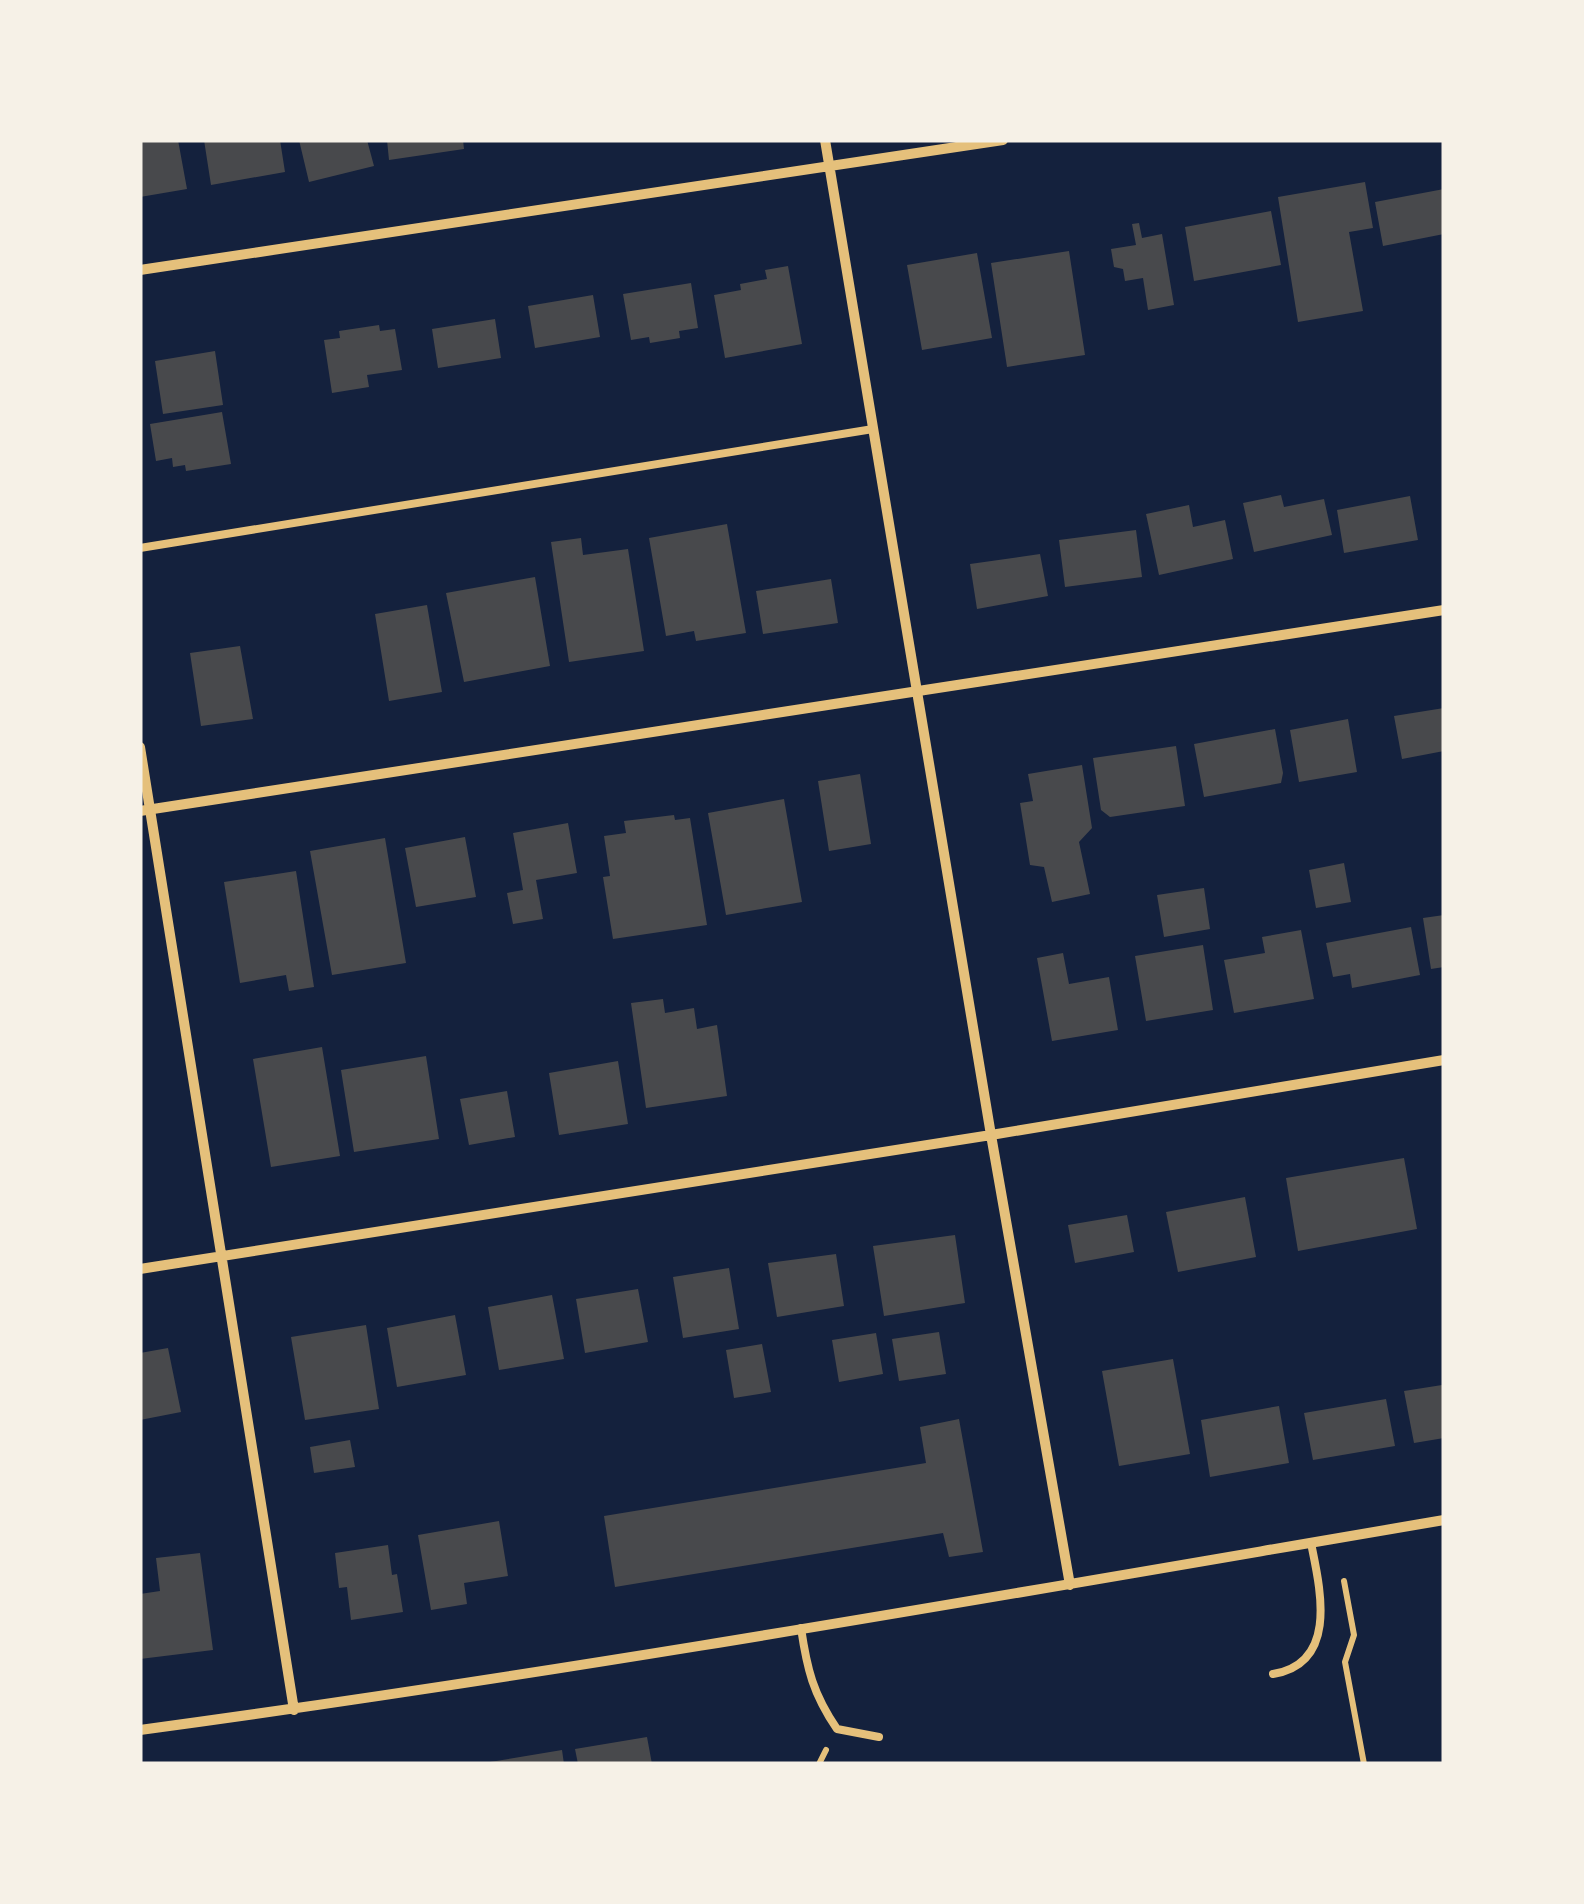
<svg xmlns="http://www.w3.org/2000/svg" width="1584" height="1904" font-family="Mulish,sans-serif">
<rect width="100%" height="100%" fill="#14213d"/>
<!-- building -->
<path fill="#48494c" d="M140,140h38l9,49 -47,8z
M204,140h76l5,32 -74,13z
M299,140h68l7,26 -65,16z
M387,140h76l1,9 -75,11z
M1365,182l8,46 -24,4 14,79 -65,11 -20,-125z
M1444,189v45l-61,12 -8,-44z
M1271,211l10,54 -87,16 -9,-54z
M1139,223l3,15 20,-4 12,71 -26,5 -5,-32 -18,3 -2,-12 -9,-2 -3,-18 25,-4 -4,-21z
M1069,251l16,104 -78,12 -16,-104z
M977,253l15,85 -70,12 -15,-85z
M788,266l14,78 -77,14 -11,-63 27,-5 -1,-6 27,-5 -2,-9z
M691,283l7,45 -19,3 1,7 -30,5 -1,-6 -18,3 -8,-46z
M593,295l7,42 -65,11 -7,-42z
M495,319l6,39 -63,10 -6,-39z
M379,325l1,6 15,-2 7,41 -35,5 2,12 -37,6 -8,-53 16,-2 -1,-7z
M215,351l8,54 -60,9 -8,-53z
M222,412l9,52 -45,7 -1,-6 -12,2 -1,-9 -16,3 -6,-37z
M1281,495l3,12 40,-8 8,36 -78,17 -11,-49z
M1410,496l8,44 -74,13 -7,-43z
M1189,505l4,22 32,-7 8,39 -74,16 -13,-61z
M727,524l19,109 -50,8 -2,-10 -28,5 -17,-98z
M1136,530l6,47 -77,10 -6,-47z
M581,538l2,17 45,-6 16,102 -75,11 -18,-120z
M1040,554l8,42 -71,13 -7,-45z
M535,577l15,89 -86,16 -18,-89z
M831,579l7,44 -75,11 -7,-43z
M427,605l15,87 -53,9 -14,-87z
M240,646l13,73 -52,7 -11,-73z
M1444,708v43l-42,8 -8,-43z
M1348,719l9,53 -58,10 -9,-52z
M1275,729l8,44 -2,10 -77,14 -10,-53z
M1176,746l9,60 -75,11 -9,-7 -8,-52z
M1082,765l10,63 -13,14 11,52 -38,8 -8,-35 -14,-2 -10,-62 13,-2 -5,-27z
M860,774l11,70 -42,7 -11,-70z
M784,799l18,103 -76,13 -18,-102z
M674,815l1,5 15,-2 17,107 -94,14 -10,-62 7,-1 -6,-40 22,-3 -2,-12z
M568,823l9,50 -41,7 7,39 -30,5 -6,-31 16,-3 -10,-57z
M465,837l11,60 -60,10 -11,-59z
M385,838l21,125 -74,12 -22,-124z
M1344,863l7,39 -35,6 -7,-38z
M296,871l18,116 -25,4 -3,-16 -46,8 -16,-101z
M1204,888l6,41 -46,8 -7,-42z
M1444,915v52l-13,2 -8,-51z
M1411,927l9,48 -68,13 -2,-14 -17,3 -7,-34z
M1301,930l13,69 -80,14 -10,-53 41,-7 -3,-16z
M1203,945l10,65 -67,11 -11,-65z
M1063,953l6,31 40,-7 9,53 -66,11 -15,-83z
M663,999l2,14 29,-5 3,21 20,-4 10,71 -81,12 -15,-105z
M322,1047l18,109 -69,11 -18,-108z
M426,1056l13,83 -85,13 -13,-82z
M618,1061l10,63 -69,11 -10,-62z
M507,1091l8,46 -46,8 -9,-46z
M1404,1158l13,71 -119,22 -12,-73z
M1245,1197l11,60 -78,15 -12,-60z
M1127,1215l7,37 -59,11 -7,-38z
M955,1235l10,68 -81,13 -11,-70z
M836,1254l8,52 -67,11 -9,-54z
M729,1268l10,61 -56,9 -10,-61z
M638,1289l10,53 -63,11 -9,-54z
M552,1295l12,64 -65,11 -11,-63z
M455,1315l11,60 -69,12 -10,-59z
M366,1325l13,84 -74,11 -14,-83z
M939,1332l7,42 -47,7 -7,-42z
M876,1333l7,41 -44,8 -7,-42z
M762,1344l9,48 -37,6 -8,-48z
M168,1348l13,64 -41,8v-67z
M1173,1359l17,95 -71,12 -17,-95z
M1442,1385l2,53 -30,5 -10,-52z
M1386,1399l9,47 -82,14 -9,-47z
M1279,1406l10,57 -79,14 -9,-57z
M959,1419l24,133 -34,5 -6,-24 -328,54 -11,-71 322,-53 -6,-36z
M350,1440l5,27 -41,6 -4,-26z
M499,1521l9,55 -44,7 3,21 -36,6 -13,-75z
M388,1545l4,30 5,-1 6,38 -52,8 -4,-33 -8,1 -4,-35z
M200,1553l13,97 -73,9v-65l20,-3 -4,-33z
M647,1737l5,27h-74l-3,-15z
M562,1750l2,14h-74v-2z"/>
<g fill="none" stroke-linecap="round" stroke-linejoin="round">
<!-- path -->
<path stroke="#e5c07b" stroke-width="6" d="M1344,1581l10,54 -9,27 19,102
M819,1764l7,-14"/>
<!-- service -->
<path stroke="#e5c07b" stroke-width="8" d="M140,548l733,-119
M801,1628c6,41 12,66 36,101l42,8
M1273,1674c66,-11 47,-86 38,-131"/>
<!-- minor -->
<path stroke="#e5c07b" stroke-width="10" d="M825,140l166,995 79,450
M140,270l863,-130
M140,747l154,963
M140,811l1304,-201
M140,1269l851,-134 453,-75
M140,1730c436,-59 870,-136 1304,-210"/>
</g>
<!-- border -->
<rect width="1584" height="1904" fill="none" stroke="#f6f1e7" stroke-width="285"/>
</svg>
